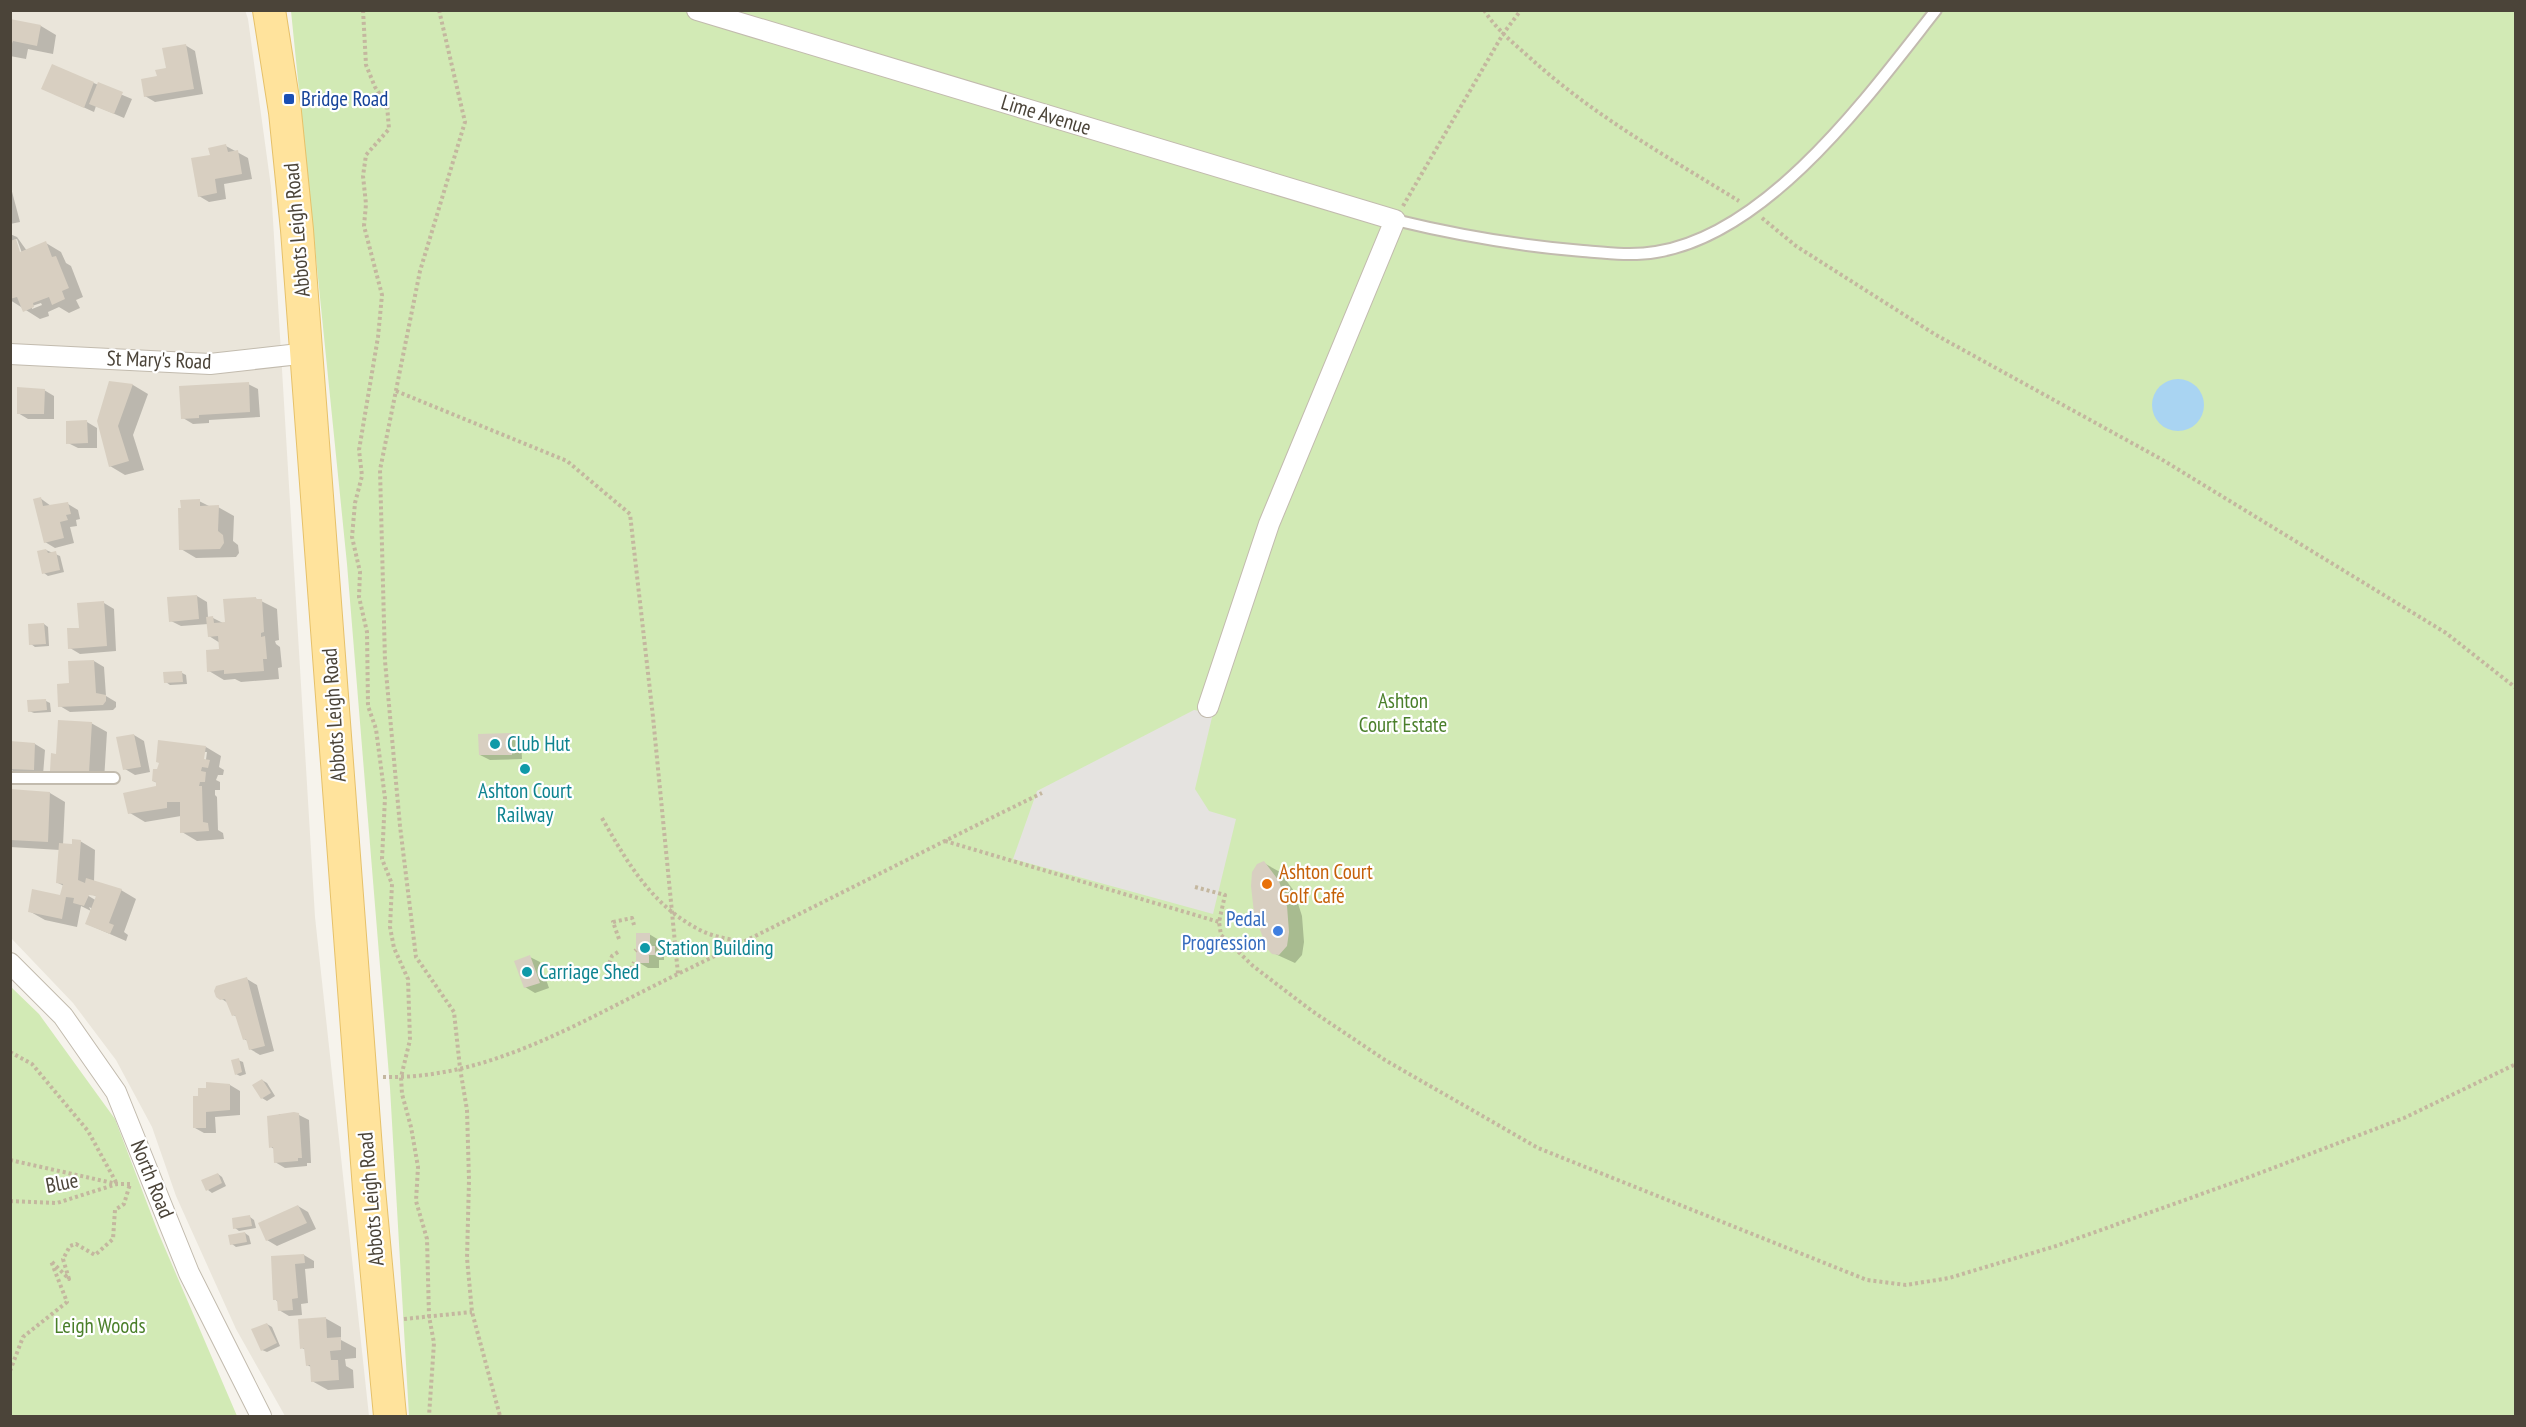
<svg xmlns="http://www.w3.org/2000/svg" width="2526" height="1427" font-family="'PT Sans Narrow',sans-serif">
<rect width="100%" height="100%" fill="#f6f3ec"/>
<!-- residential -->
<path fill="#eae5da" d="M245,10l3,9 23,168 44,730 54,499h-84l-49,-87 -60,-133 -24,-69 -36,-67 -43,-57 -62,-65 -1,-927z"/>
<!-- green -->
<path fill="#d2eab5" d="M291,11h2224v1405h-2106l-19,-328 -43,-524z
M11,987l28,27 76,105 43,113 79,184h-226z"/>
<!-- parking -->
<path fill="#e5e3e0" d="M1194,710l19,3 -18,76 14,22 27,8 -23,95 -200,-55 24,-68z"/>
<!-- water -->
<path fill="#a9d4f2" d="M2152 405a26 26 0 1 1 52 0a26 26 0 1 1-52 0Z"/>
<!-- shadow -->
<path fill="#0003" fill-rule="evenodd" d="M10,21l31,5 15,9 -3,19 -25,-5 -2,10 -16,-3z
M185,45l10,6 8,43 -48,8 -10,-6z
M53,66l79,33 -8,19 -28,-12 -2,6 -51,-23z
M226,146l22,12 4,21 -28,5 2,15 -17,3 -10,-6 12,-40z
M10,184l10,38 -10,2z
M10,234l7,3 10,14 19,-8 15,9 5,11 5,3 12,31 -7,3 4,8 -11,5 -10,-6 -11,5 1,4 -9,3 -30,-19zM17,239l5,14h-3l-5,-13zM41,303l1,2 -10,4v-3z
M110,383l23,2 15,9 -15,41 11,35 -19,5 -15,-9z
M248,384l10,5 2,28 -51,3v3l-16,1 -10,-6z
M44,390l10,6v23h-26l-10,-6z
M87,422l10,6v20h-19l-10,-5z
M40,498l11,8 17,-2 10,6 2,9 -4,1 1,6 -7,1 4,16 -19,5 -10,-6z
M199,501l12,6h7l16,9 -1,25 5,4 1,8 -3,4 -40,1 -15,-9z
M46,550l14,6 4,16 -16,4 -4,-3z
M197,596l10,6 1,16h5l10,5h3l29,-25 22,11 2,31 -4,1 1,3 4,3 2,20 -4,1 1,11 -38,3 -6,-3 -11,1 -15,-9 12,-21 -1,-7 -11,-7 -1,-12 -27,2 -10,-5z
M104,603l10,6 2,42 -36,3 -10,-6 11,-19z
M44,624l4,3 1,19 -14,1 -4,-3z
M94,661l10,6 2,29 10,6v5l-3,3 -43,2 -10,-6 11,-22z
M182,673l4,2 1,9 -17,1 -4,-3z
M46,701l4,2 1,9 -17,1 -5,-2z
M91,723l16,9 -3,49 -37,-2 -16,-9 6,-15z
M134,735l10,6 6,31 -15,3 -10,-6z
M511,735l10,6 1,18 -32,1 -10,-5z
M10,743l25,1 10,6 -2,25 -25,-1 -8,-5z
M206,747l15,9 -2,11 5,3 -1,5h-5l-2,5 4,2v8h-5v5l2,2 1,33 5,3 1,6 -27,2 -15,-9 -1,-16 -36,6 -15,-9 27,-26v-4l-4,-2zM204,752h3l-2,15 -3,-1z
M10,791l40,2 15,9 -2,43h10l7,-4 15,9 -1,32 27,8 15,9 -12,33 4,3 -2,6 -39,-17 6,-15 -4,-2 2,4 -10,-5 -4,21 -32,-7 -16,-9 32,-14 3,-11 -6,-3 2,-33 -50,-3zM84,890l13,7v4l-15,-9z
M1264,863l16,9 14,19 8,25 2,26 -2,13 -7,8 -22,-10z
M649,934l10,6v10l5,3v7h-5v8h-11l-10,-6z
M530,957l10,5 9,26 -14,5 -10,-6z
M247,979l10,6 17,66 -14,4 -10,-6 -2,-8 -4,-2 -6,-22 -5,-2 -5,-12 -11,-7z
M238,1060l5,2 3,12 -6,2 -4,-2z
M262,1080l5,3 8,13 -8,5 -5,-3 -8,-13z
M230,1085l10,6v24l-25,2 1,16h-12l-9,-5 5,-31z
M279,1114l20,1 10,5 2,43h-4v3l-22,2 -10,-6 -1,-13 -3,-2z
M218,1174l4,3 4,9 -14,7 -4,-3z
M298,1206l10,6 8,17 -39,17 -10,-6z
M250,1217l4,3 2,8 -17,3 -4,-3z
M245,1233l4,3 2,8 -15,3 -4,-3z
M304,1255l10,6v7l-9,1 3,34 -7,1 1,11 -13,1 -10,-6 -1,-8 -3,-3 -2,-41z
M325,1318l16,9v13l15,8v10l-11,1 1,7 7,4 1,18 -26,2 -16,-9 -1,-14 -4,-2 -1,-15 -4,-2z
M267,1324l5,3 8,19 -13,6 -5,-2z"/>
<!-- building -->
<path fill="#d8cfc1" d="M10,19l31,6 -4,21 -24,-5 -3,7z
M186,44l8,45 -50,8 -3,-18 16,-3 -2,-6 11,-2 -4,-20z
M52,64l42,18 -10,26 -43,-19z
M98,82l25,10 -9,22 -25,-10z
M226,144l2,8 10,-2 4,24 -27,5 2,14 -19,4 -7,-39 19,-3 -2,-7z
M16,239l4,13 26,-11 6,16 4,-1 13,32 -7,3 3,8 -13,6 -3,-8 -16,6 1,4 -11,5 -6,-15 -7,2v-58z
M109,381l24,3 -15,42 11,35 -20,6 -12,-46z
M249,382l1,30 -51,3v3l-18,1 -2,-33z
M17,387l28,2 -1,25h-27z
M87,420l1,23 -22,1v-23z
M41,497l2,9 25,-4 3,12 -5,1 2,5 -8,2 4,16 -20,5 -11,-44z
M200,499v7l19,-1 -1,26 5,4 1,8 -4,6 -41,1 -1,-42h3l-1,-8z
M46,549l2,4 8,-2 4,19 -18,4 -5,-23z
M197,595l2,24 -30,3 -2,-25z
M256,597v2h6l2,33 -3,1v4l4,-1 2,23h-4l1,12 -40,3v-4l-17,2 -1,-22 13,-1 -1,-13 -10,1 -2,-20 7,-1 1,7 11,-1 -2,-23z
M104,601l3,45 -39,3 -1,-21h12l-2,-25z
M44,623l2,21 -17,1 -1,-21z
M94,660l2,33 10,2v6l-3,4 -45,2 -1,-23 12,-1 -1,-22z
M182,671l1,11 -19,1 -1,-11z
M46,699l1,11 -19,2 -1,-12z
M58,720l34,2 -3,51 -39,-2 1,-18 5,1z
M511,733l1,22h-33l-1,-21z
M134,734l7,33 -18,3 -7,-33z
M158,740l48,6 -2,13 6,1 -2,8 -6,-1 -1,4 5,1 -1,10h-5l-1,4h3l1,36 5,1 1,8 -29,2v-31h-13v6l-39,6 -5,-21 33,-7v-4l-4,-1 1,-12h4l2,-6 -3,-1z
M10,741l25,2 -1,27 -24,-1z
M10,789l40,3 -2,50 -38,-2z
M72,839l9,1 -3,40 7,3 1,-5 36,11 -13,34 5,2 -4,9 -25,-10 11,-28 -7,-1 -5,11 -11,-3 1,-5 -8,-1 -4,22 -34,-7 4,-23 28,6 3,-11 -7,-1 3,-40 13,1z
M1264,861l15,20 8,25 2,26 -2,14 -8,9 -7,-1 -5,-5 -13,-36 -3,-27 1,-14 5,-8z
M636,933h14v13h5v9h-6v8h-13z
M530,955l10,28 -16,5 -10,-27z
M247,977l18,69 -16,4 -3,-11 -3,1 -8,-25 -3,1 -7,-17 -5,1 -4,-3 -2,-6 2,-5z
M239,1058l3,14 -7,3 -4,-15z
M262,1079l9,14 -10,6 -9,-14z
M206,1082l24,2v26l-24,2v16h-13v-32h5v-8h8z
M294,1112l5,1 3,45h-4v3l-24,2 -1,-16 -4,1 -2,-32z
M218,1173l4,10 -16,8 -5,-11z
M298,1205l9,18 -41,18 -8,-18z
M250,1215l2,11 -19,3 -1,-11z
M245,1232l2,10 -17,3 -2,-10z
M304,1254l1,9 -10,1 3,34 -6,1 1,11 -15,1 -1,-11h-4l-2,-44z
M326,1317l1,21 14,-1v13l-11,1 1,9h7l1,20 -28,2 -1,-17 -4,1 -2,-18 -4,1 -2,-30z
M267,1323l10,20 -16,8 -10,-22z"/>
<g fill="none" stroke-linecap="round" stroke-linejoin="round">
<!-- service casing -->
<g stroke="#c2bbae" stroke-width="14">
<path id="service" d="M1395,220c62,15 125,26 188,31 24,2 49,5 73,1 113,-18 213,-157 280,-242
M10,778h104"/>
</g>
<!-- minor casing -->
<g stroke="#c2bbae" stroke-width="22">
<path id="minor" d="M697,10l698,210 -126,304 -61,183
M10,354l200,10 98,-11
M10,963l53,53 53,76 73,181 72,143"/>
</g>
<!-- primary casing -->
<g stroke="#e6c16a" stroke-width="34">
<path id="primary" d="M269,10l16,102 12,118 72,959 21,227"/>
</g>
<!-- path -->
<path stroke="#c4b79f" stroke-width="4" stroke-dasharray="3 3" stroke-linecap="butt" d="M363,10l3,55 9,22 12,18 2,24 -23,26 -3,21 3,28 -2,22 18,69 -4,42 -19,113 3,26 -7,27 -3,34 8,35 -1,25 8,35 1,74 8,23 9,69 -3,61 10,25 -2,43 4,21 14,31 2,61 -9,37 1,17 9,33 7,40 -2,34 11,38 2,77 5,27 -5,73
M439,10l26,112 -45,149 -40,199 5,191 15,165 16,131 38,55 6,56 7,42 2,70 -2,78 5,54 28,104
M1484,10c12,19 28,32 44,46 63,58 138,100 211,145
M1403,206l100,-172 18,-24
M1762,218l34,28 140,89 225,124 285,174 70,55
M396,391l171,70 63,53 23,203 25,257
M602,818c26,46 51,89 100,113 12,6 28,8 41,11
M945,841l274,81
M1195,887l30,8 -6,27 2,13 32,31 59,45 73,49 153,88 329,132 39,5 43,-7 107,-32 196,-70 152,-58 112,-54
M619,939l-6,-17 19,-4 2,7
M635,951l1,-1
M618,952l-6,4 -4,10 20,10 6,-14
M10,1052l22,12 56,67 29,53
M383,1077c108,3 203,-59 297,-104 121,-59 241,-121 362,-180
M10,1160l107,24
M10,1201l47,2 60,-19h15
M404,1319l68,-7
M10,1371l13,-34 44,-35 -16,-41 18,18 -6,-20 7,-13 6,-2 19,11 18,-16 2,-29 9,-6 6,-20"/>
<!-- service -->
<use href="#service" stroke="#fff" stroke-width="10"/>
<!-- minor -->
<use href="#minor" stroke="#fff" stroke-width="20"/>
<!-- primary -->
<use href="#primary" stroke="#ffe39c" stroke-width="32"/>
</g>
<!-- markers -->
<rect fill="#1a4fb4" stroke="#fff" stroke-width="2" x="283" y="93" width="12" height="12" rx="3"/>
<g fill="#0f9aa8" stroke="#fff" stroke-width="2">
<circle cx="495" cy="744" r="6"/>
<circle cx="525" cy="769" r="6"/>
<circle cx="645" cy="948" r="6"/>
<circle cx="527" cy="972" r="6"/>
</g>
<circle fill="#e8710a" stroke="#fff" stroke-width="2" cx="1267" cy="884" r="6"/>
<circle fill="#3f7fe0" stroke="#fff" stroke-width="2" cx="1278" cy="931" r="6"/>
<g text-anchor="middle" stroke-width="4.5" stroke-linejoin="round" paint-order="stroke">
<!-- transit labels -->
<g font-size="21" fill="#164399" stroke="#fff" text-anchor="start">
<text x="301" y="106">Bridge Road</text>
</g>
<!-- street labels -->
<g font-size="21" fill="#4b4439" stroke="#fff">
<text transform="translate(1046 115) rotate(17)" y="7">Lime Avenue</text>
<text transform="translate(297 230) rotate(-95)" y="7">Abbots Leigh Road</text>
<text transform="translate(159 360) rotate(2)" y="7">St Mary's Road</text>
<text transform="translate(334 715) rotate(-94)" y="7">Abbots Leigh Road</text>
<text transform="translate(152 1179) rotate(68)" y="7">North Road</text>
<text transform="translate(62 1183) rotate(-11)" y="7">Blue</text>
<text transform="translate(371 1199) rotate(-95)" y="7">Abbots Leigh Road</text>
</g>
<!-- park labels -->
<g font-size="21" fill="#4a7f2a" stroke="#fff">
<text x="1403" y="708">Ashton<tspan x="1403" dy="24">Court Estate</tspan></text>
<text x="100" y="1333">Leigh Woods</text>
</g>
<!-- culture labels -->
<g font-size="21" fill="#0d838f" stroke="#fff" text-anchor="start">
<text x="507" y="751">Club Hut</text>
<text x="525" y="798" text-anchor="middle">Ashton Court<tspan x="525" dy="24">Railway</tspan></text>
<text x="657" y="955">Station Building</text>
<text x="539" y="979">Carriage Shed</text>
</g>
<!-- food labels -->
<g font-size="21" fill="#c56008" stroke="#fff" text-anchor="start">
<text x="1279" y="879">Ashton Court<tspan x="1279" dy="24">Golf Café</tspan></text>
</g>
<!-- shop labels -->
<g font-size="21" fill="#366cbe" stroke="#fff" text-anchor="end">
<text x="1266" y="926">Pedal<tspan x="1266" dy="24">Progression</tspan></text>
</g>
</g>
<!-- border -->
<rect width="2526" height="1427" fill="none" stroke="#4b4439" stroke-width="24"/>
</svg>
